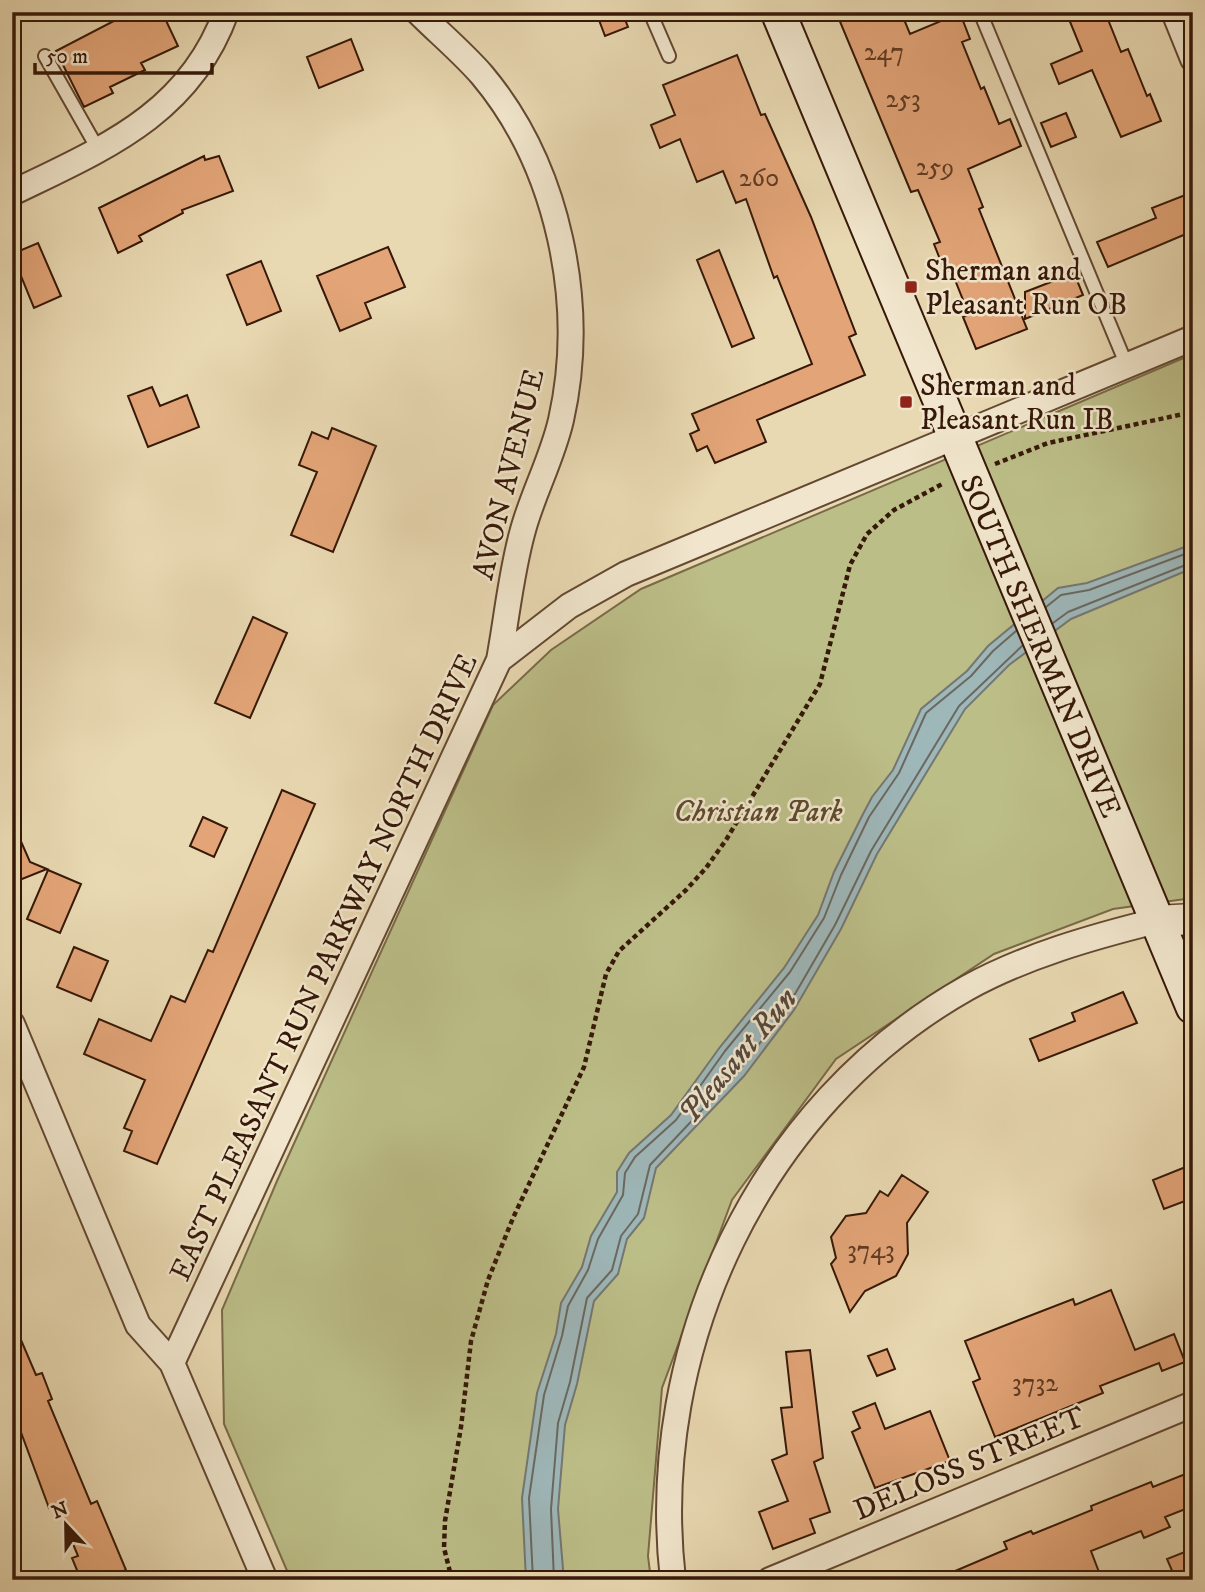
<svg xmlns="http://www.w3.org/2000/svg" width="1205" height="1592" font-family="'IM FELL DW Pica',serif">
<rect width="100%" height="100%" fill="#e9d9b2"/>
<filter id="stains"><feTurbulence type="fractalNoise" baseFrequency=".00286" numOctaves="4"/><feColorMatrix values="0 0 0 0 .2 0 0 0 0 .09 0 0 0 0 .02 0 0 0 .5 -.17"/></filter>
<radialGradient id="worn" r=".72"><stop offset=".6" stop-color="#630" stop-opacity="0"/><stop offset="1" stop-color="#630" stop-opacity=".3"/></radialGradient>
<!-- green -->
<path fill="#bcbe88" stroke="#796b48" stroke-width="2" d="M1193,354v544l-80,11 -119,45 -158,105 -104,141 -70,188 -14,168 3,24h-360l-67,-156 -2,-114 55,-129 216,-476 58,-55 90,-61z"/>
<!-- water -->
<path fill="#9eb7b9" stroke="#747772" stroke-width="2" d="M1193,544v24l-122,51 -62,46 -44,44 -88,145 -36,75 -47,81 -50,66 -88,92 -12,50 -17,21 -9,35 -24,27 -17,83 -12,41 -7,84 5,60 -2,11h-35l-4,-82 15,-105 19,-59 5,-31 21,-36 9,-31 26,-44v-20l12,-19 42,-38 49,-68 64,-79 34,-53 16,-43 29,-58 9,-17 21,-27 28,-61 46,-38 21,-25 70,-58 29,-5z"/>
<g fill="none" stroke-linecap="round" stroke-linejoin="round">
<!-- shore -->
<path stroke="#6a6860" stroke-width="2" d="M1046,607l15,-12 28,-5 104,-39
M1053,623l15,-11 125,-50
M533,1580l-4,-82 15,-103 18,-59 6,-30 20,-36 10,-31 25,-44 2,-22 10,-16 41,-37 49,-69 65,-79 34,-54 17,-43 28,-58 30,-44 27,-60 45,-37 22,-25 23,-20
M554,1580l-3,-71 7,-86 12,-41 17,-84 25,-28 9,-34 17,-22 12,-49 88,-93 50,-66 47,-81 36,-74 88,-145 63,-60"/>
</g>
<!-- building -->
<path fill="#e3a578" stroke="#361808" stroke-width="2" d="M131,12h31l16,34 -37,17 4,7 -35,17 3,6 -29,14 -28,-56z
M596,12h26l6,15 -23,9z
M836,12h65l9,22 50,-21 10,26 -8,3 19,47 3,-2 15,37 11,-5 11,27 -53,23 15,38 -4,2 48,120 -51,20 -13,-32 6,-2 -18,-45 -6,2 -11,-28 6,-2 -22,-52 -7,2z
M1066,12h39l16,40 7,-3 19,47 3,-2 11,27 -40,16 -29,-67 -33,14 -8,-20 31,-13z
M351,39l12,31 -44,18 -12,-31z
M737,55l24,60 4,-1 46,103 45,117 -7,3 16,38 -108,45 9,22 -51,21 -8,-17 -10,5 -7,-17 9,-4 -7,-16 120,-50 -35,-88 -3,2 -28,-79 -10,4 -13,-32 -26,11 -17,-43 -20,9 -9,-23 24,-10 -12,-30z
M1066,113l10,24 -25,10 -10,-24z
M204,156l1,4 14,-4 14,35 -51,19 1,3 -44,23 3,5 -24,12 -19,-45z
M1193,192v39l-85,36 -11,-25 59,-24 -4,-10z
M38,243l23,53 -27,12 -22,-54z
M388,247l17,40 -40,16 6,15 -31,13 -23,-55z
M719,250l35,88 -22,9 -35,-87z
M261,261l20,50 -34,14 -20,-50z
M1074,273l9,22 -58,24v-27z
M152,387l8,19 27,-11 12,32 -51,20 -20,-51z
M332,428l44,18 -43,106 -42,-17 26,-63 -18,-7 13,-33 16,7z
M253,617l34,16 -37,85 -35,-15z
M282,790l33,14 -158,360 -33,-13 8,-20 -8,-3 21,-48 -61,-26 15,-35 52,22 20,-45 14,6 23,-52 5,2z
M203,817l24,11 -13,29 -24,-11z
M12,821l18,41 17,7 -35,14z
M48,870l33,14 -21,49 -33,-14z
M74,947l34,14 -17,40 -34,-14z
M1123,992l14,31 -98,38 -9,-22 45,-18 -3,-8z
M1193,1164v34l-29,11 -11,-29z
M902,1175l26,17 -21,31 1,31 -12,22 -31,15 -15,21 -19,-48 5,-6 -5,-21 15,-21 20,-3 14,-22 8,5z
M1111,1290l24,60 39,-16 11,28 -23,9 -3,-8 -59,23 3,7 -108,44 -22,-55 7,-3 -15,-38 108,-42 2,6z
M12,1319l24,56 6,-2 10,26 -4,2 43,103 6,-3 29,69 -25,10h-20l-9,-22 6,-2 -21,-51 -8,3 -37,-100z
M887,1349l8,20 -18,7 -9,-20z
M810,1350l13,108 -9,4 16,50 -20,7 5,14 -42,16 -14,-37 29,-11 -16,-41 15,-6 -6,-46 11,-1 -6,-55z
M875,1403l10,26 45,-18 20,50 -75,27 -23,-56 8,-4 -7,-16z
M1193,1471v35l-28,11 5,10 -26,11 -3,-7 -50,20 11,29h-168l73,-31 -3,-7 27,-11 2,3 59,-24 -1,-4 60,-24 2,5z
M1187,1551l6,22 -17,7 -9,-21z"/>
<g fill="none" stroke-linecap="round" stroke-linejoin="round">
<!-- service casing -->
<g stroke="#634832" stroke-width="16">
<path id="service" d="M650,12l19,44
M980,12l147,354
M45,56l54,95"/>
</g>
<!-- minor casing -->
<g stroke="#634832" stroke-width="28">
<path id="minor" d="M418,12c21,21 45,41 64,63 77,92 105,229 79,345 -9,39 -28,73 -38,110 -12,42 -16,87 -24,130
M1174,12l19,47
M12,193c90,-44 177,-78 214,-181
M12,1024l126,301 34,38
M265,1580l-93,-217 327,-703 70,-54 57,-32 567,-236
M673,1580c-27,-234 87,-475 294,-592 58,-32 125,-51 189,-67
M770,1580l423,-176"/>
</g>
<!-- tertiary casing -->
<g stroke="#634832" stroke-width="33">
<path id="tertiary" d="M1156,921l37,-2"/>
</g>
<!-- secondary casing -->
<g stroke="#361808" stroke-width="37">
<path id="secondary" d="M778,12l415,995"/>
</g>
<!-- path -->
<path stroke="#361808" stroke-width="4.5" stroke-dasharray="5 3.5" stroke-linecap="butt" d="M995,464l53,-21 145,-31
M452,1580l-8,-32 1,-27 16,-94 10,-86 17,-61 25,-62 71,-151 22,-93 13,-23 67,-61 20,-22 20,-28 94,-156 30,-119 17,-31 27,-24 50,-27"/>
<!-- service -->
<use href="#service" stroke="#f1e6cd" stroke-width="12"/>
<!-- minor -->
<use href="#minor" stroke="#f1e6cd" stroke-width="24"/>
<!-- tertiary -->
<use href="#tertiary" stroke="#f1e6cd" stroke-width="30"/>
<!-- secondary -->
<use href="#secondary" stroke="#f1e6cd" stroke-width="33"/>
</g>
<!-- markers -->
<g fill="#8f2418" stroke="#f1e6cd" stroke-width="2.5">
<rect x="904" y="280" width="14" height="14" rx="3.5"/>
<rect x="899" y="395" width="14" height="14" rx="3.5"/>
</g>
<g text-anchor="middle" stroke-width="5" stroke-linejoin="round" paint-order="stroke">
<!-- number labels -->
<g font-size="26" fill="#613b24">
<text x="884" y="60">247</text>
<text x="903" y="107">253</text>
<text x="935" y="175">259</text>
<text x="759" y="186">260</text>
<text x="871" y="1258">3743</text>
<text x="1035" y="1391">3732</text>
</g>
<!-- poi labels -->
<g font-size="30" fill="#361808" stroke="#f1e6cd" text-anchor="start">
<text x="925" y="280">Sherman and<tspan x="925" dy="34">Pleasant Run OB</tspan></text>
<text x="920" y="395">Sherman and<tspan x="920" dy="34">Pleasant Run IB</tspan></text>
</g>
<!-- street labels -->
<g font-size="30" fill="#361808" stroke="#f1e6cd">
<text transform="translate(508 474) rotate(-76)" y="10">AVON AVENUE</text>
<text transform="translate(1041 646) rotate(67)" y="10">SOUTH SHERMAN DRIVE</text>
<text transform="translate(323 967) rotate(-65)" y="10">EAST PLEASANT RUN PARKWAY NORTH DRIVE</text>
<text transform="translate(969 1463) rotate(-23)" y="10">DELOSS STREET</text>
</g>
<!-- park labels -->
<g font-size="30" font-style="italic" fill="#5e4a2e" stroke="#f1e6cd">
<text x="758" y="821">Christian Park</text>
</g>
<!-- water labels -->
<g font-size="32" font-style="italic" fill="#55483d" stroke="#f1e6cd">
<text transform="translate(737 1055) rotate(-50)" y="11">Pleasant Run</text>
</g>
</g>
<!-- margin -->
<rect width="1205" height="1592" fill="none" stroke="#e9d9b2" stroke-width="42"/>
<rect x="14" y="14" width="1177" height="1564" fill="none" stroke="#361808" stroke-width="3.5"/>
<rect x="21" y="21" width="1163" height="1550" fill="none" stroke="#361808" stroke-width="2"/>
<!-- north arrow -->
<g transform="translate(66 1525) rotate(338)" stroke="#f1e6cd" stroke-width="5" paint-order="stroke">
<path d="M0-5L12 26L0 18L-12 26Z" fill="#361808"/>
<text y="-10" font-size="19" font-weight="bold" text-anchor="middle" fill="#361808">N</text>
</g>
<!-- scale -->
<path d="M35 63v10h177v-10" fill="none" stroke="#361808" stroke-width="3.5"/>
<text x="46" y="63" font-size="21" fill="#361808" stroke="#f1e6cd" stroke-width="5" paint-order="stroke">50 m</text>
<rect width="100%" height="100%" filter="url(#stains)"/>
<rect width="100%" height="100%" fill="url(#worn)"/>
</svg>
